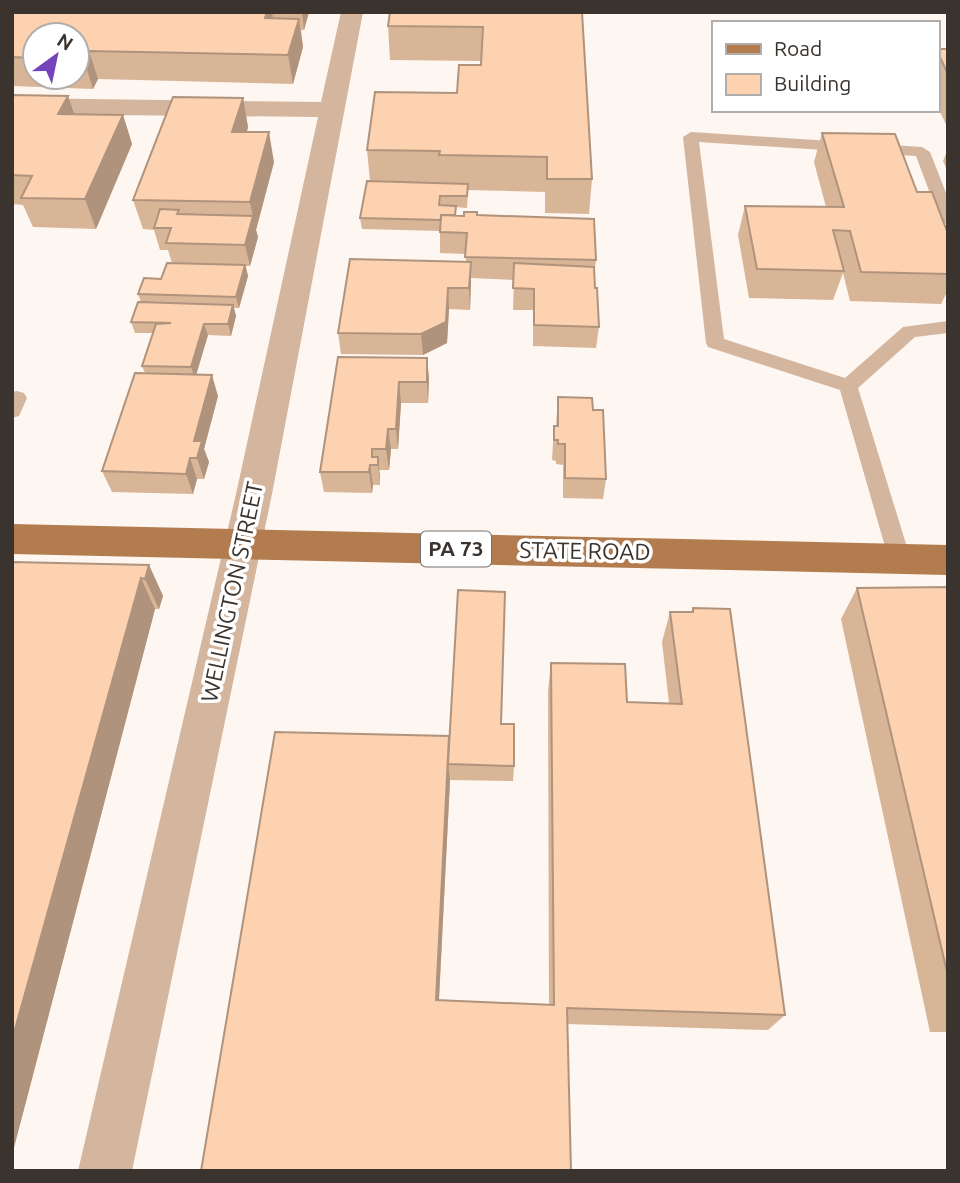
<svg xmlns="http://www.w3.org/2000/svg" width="960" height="1183" font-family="Ubuntu,sans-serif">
<rect width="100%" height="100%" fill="#fdf6f1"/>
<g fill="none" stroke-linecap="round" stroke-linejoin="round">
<!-- lane -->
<path fill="#d4b59e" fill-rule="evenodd" d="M691,132l231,15 8,5 18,46v27l-8,-5 -24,-64 -217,-14 25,197 121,39 58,-51 45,-6v12l-33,4 -57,51 52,169 -3,6 -8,3 -8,-3 -3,-6 -48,-167 -132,-43 -2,-4 -23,-206z
M17,391l7,2 3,5 -8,18 -7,2v-26z"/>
<!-- street -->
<path fill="#d4b59e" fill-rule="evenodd" d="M341,12h22l-91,482 -140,677h-54l158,-677 82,-377 -306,-3v-16l309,4z"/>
<!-- primary -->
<path fill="#b27c4f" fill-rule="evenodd" d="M12,524l936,21v30l-936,-21z"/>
</g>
<!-- wall -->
<path fill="#d9b598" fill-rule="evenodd" d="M12,12h297l-5,18h-3l2,17 -10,37 -195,-5 -5,10 -81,-3zM35,35h42v42h-42z
M582,12l10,167 -3,35 -44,-1v-21l-77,-2 -1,18 -11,-1v8h21l119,45 -2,16 1,12 4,39 -3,21 -63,-2v-36h-20l1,-30 -43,-2 -1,32 -21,-1 -2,34 -24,12 -82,-1 -3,-21 128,-71v-8l-26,-1v-22l-78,-2 -2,-11 10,-37 -3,-31 90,-57 24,-28v-4l-91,-1 -2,-34z
M937,49h11v80l-11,-24z
M12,95l56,1 6,18 49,1 9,29 -36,85 -63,-2 -10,-22 -11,-1z
M243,98l5,29 -1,5 27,30 -18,68 2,7 -8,29h-4l2,10 -9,32h-5l2,8 -5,20 -23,-1 -12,39 22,22 -14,53 5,13 -5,17h-7l-4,15 -81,-2 -10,-21 43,-98 -3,-7 11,-33h-18l-4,-11 10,-20 -3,-8 23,-15 11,-16 -4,-13h-8l-6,-20 -11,-1 -10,-29z
M822,133l95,59 31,42v56l-7,14 -91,-3 -7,-28 -10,27 -84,-2 -11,-63 7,-29 81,1 -12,-45z
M948,149v23l-5,-11z
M338,357l89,1 2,21 -1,24h-27l-3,46h-7l-2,21h-10l1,15h-7l-1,8 -48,-1 -4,-20z
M558,397l35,13 13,69 -3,20 -40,-1v-33l-7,-1v-3l-4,-1 2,-34h2z
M12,562l137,3 14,31 -4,13h-4l-143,546z
M948,587v445h-18l-89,-413 16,-31z
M693,608l92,407 -17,15 -201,-6 -366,147 248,-435 52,-12 13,42 -1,15 -63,-1 -11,221 110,4 -1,-314 3,-28 76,39 42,1 -7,-61 8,-30h21z"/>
<!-- shaded-wall -->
<path fill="#b0937c" d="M267,12h5l3,18 -10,-12z
M302,12h7l-5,18z
M299,19l4,28 -10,37 -5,-29z
M89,51l9,28 -5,10 -9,-29z
M68,96l10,29 -20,-11z
M243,98l5,29 -9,34 -7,-29z
M123,115l9,29 -36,85 -11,-30z
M269,132l5,30 -18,68 2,7 -8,29 -5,-21 8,-28 -3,-15z
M471,262v21l-1,27 -1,-22z
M245,265l3,11 -9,32 -3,-11z
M448,288l1,21 -2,34 -24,12 -2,-21z
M233,305l3,11 -5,20 -3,-12z
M204,324l4,11 -13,44 -4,-12z
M427,358l2,21 -1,24 -1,-21z
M212,375l6,21 -14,53 5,13 -5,17 -7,-21 -3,-17z
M399,382l2,21 -3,46 -2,-20z
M388,429l3,20 -2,21 -3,-21z
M378,457l2,20v8l-2,-20z
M190,458l7,21 -4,15 -7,-20z
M370,465l3,20 -1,8 -3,-21z
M149,565l14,31 -4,13 -14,-30z
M141,578l14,31 -143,546v-115z
M449,736l-1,28 2,16 -12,237 -2,-17z"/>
<!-- building -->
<path fill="#fcd2b1" stroke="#b0937c" stroke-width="2" d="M12,12h255l-2,6 34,1 -11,36 -199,-4 -5,9h-7v-25h-42v23l-23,-1z
M390,12h192l10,167h-45v-22l-108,-2 1,-4 -73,-1 8,-58 82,1 2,-28h22l2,-38 -95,-1z
M937,49h11v25l-11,-23z
M12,95l56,1 -10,18 65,1 -38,84 -64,-1 11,-22 -20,-1z
M173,97l70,1 -11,34h37l-19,70 -117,-2z
M822,133l73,1 22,58h15l16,42v40l-87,-2 -11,-41 -17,-1 11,41 -87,-2 -12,-63 99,1z
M367,181l101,3 -1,12h-27l-1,9 17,1 -1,9h-14v5l-81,-2z
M160,209l19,1 -2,4 76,2 -8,29 -79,-2 5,-15h-17z
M464,212h13v3l117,4 2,41 -131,-3 2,-24 -27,-1 1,-17 23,1z
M350,259l121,3 -2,26h-21l-2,34 -25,12 -83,-1z
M167,263l78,2 -9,32 -98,-3 6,-16 17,1z
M514,263l80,4 1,21h2l2,39 -65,-2v-36l-21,-1z
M138,302l95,3 -5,19h-24l-13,43 -49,-1 14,-42 15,-1 -40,-1z
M338,357l89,1v24h-28l-3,47h-8l-2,20h-14v8h6v8h-8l-1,7h-49z
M135,373l77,2 -18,66h8l-5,17h-7l-4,16 -84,-3z
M558,397l34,1 1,12h10l3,69 -41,-1v-34h-7v-4h-4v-14h4z
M12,562l137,3 -4,14 -4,-1 -129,462z
M948,587v389l-91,-388z
M458,590l47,2 -4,132h13v42l-66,-2z
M693,608l37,1 55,406 -218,-7 4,163h-370l74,-439 174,4 -13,264 118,5 -3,-342 74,1 2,38 55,2 -12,-92h23z"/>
<g text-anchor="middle" stroke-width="7" stroke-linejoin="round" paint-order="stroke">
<!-- shield labels -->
<rect fill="#fff" stroke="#75706d" stroke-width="2" x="421" y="531.5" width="70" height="35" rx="5"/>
<g font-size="21" font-weight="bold" fill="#3a332e">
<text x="456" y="556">PA 73</text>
</g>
<!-- street labels -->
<g font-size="23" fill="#3a332e" stroke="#fff">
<text transform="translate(585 551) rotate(1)" y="8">STATE ROAD</text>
<text transform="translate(232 592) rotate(-78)" y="8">WELLINGTON STREET</text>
</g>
</g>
<!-- border -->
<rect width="960" height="1183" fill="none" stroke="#3a332e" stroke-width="28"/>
<!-- legend -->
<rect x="712" y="21" width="228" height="91" fill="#ffffff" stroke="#b0adab" stroke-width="2"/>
<rect x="726" y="44" width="35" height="10" fill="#b27c4f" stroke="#b0adab" stroke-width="2"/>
<text x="774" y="56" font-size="21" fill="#3a332e">Road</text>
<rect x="726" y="74" width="35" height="21" fill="#fcd2b1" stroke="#b0adab" stroke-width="2"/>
<text x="774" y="91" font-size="21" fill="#3a332e">Building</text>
<!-- north arrow -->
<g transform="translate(56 56) rotate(33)"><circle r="33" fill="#ffffff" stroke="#b0adab" stroke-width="2"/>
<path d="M0-5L12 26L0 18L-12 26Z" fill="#7544bc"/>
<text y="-10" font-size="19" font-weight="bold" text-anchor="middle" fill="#3a332e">N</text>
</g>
</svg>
